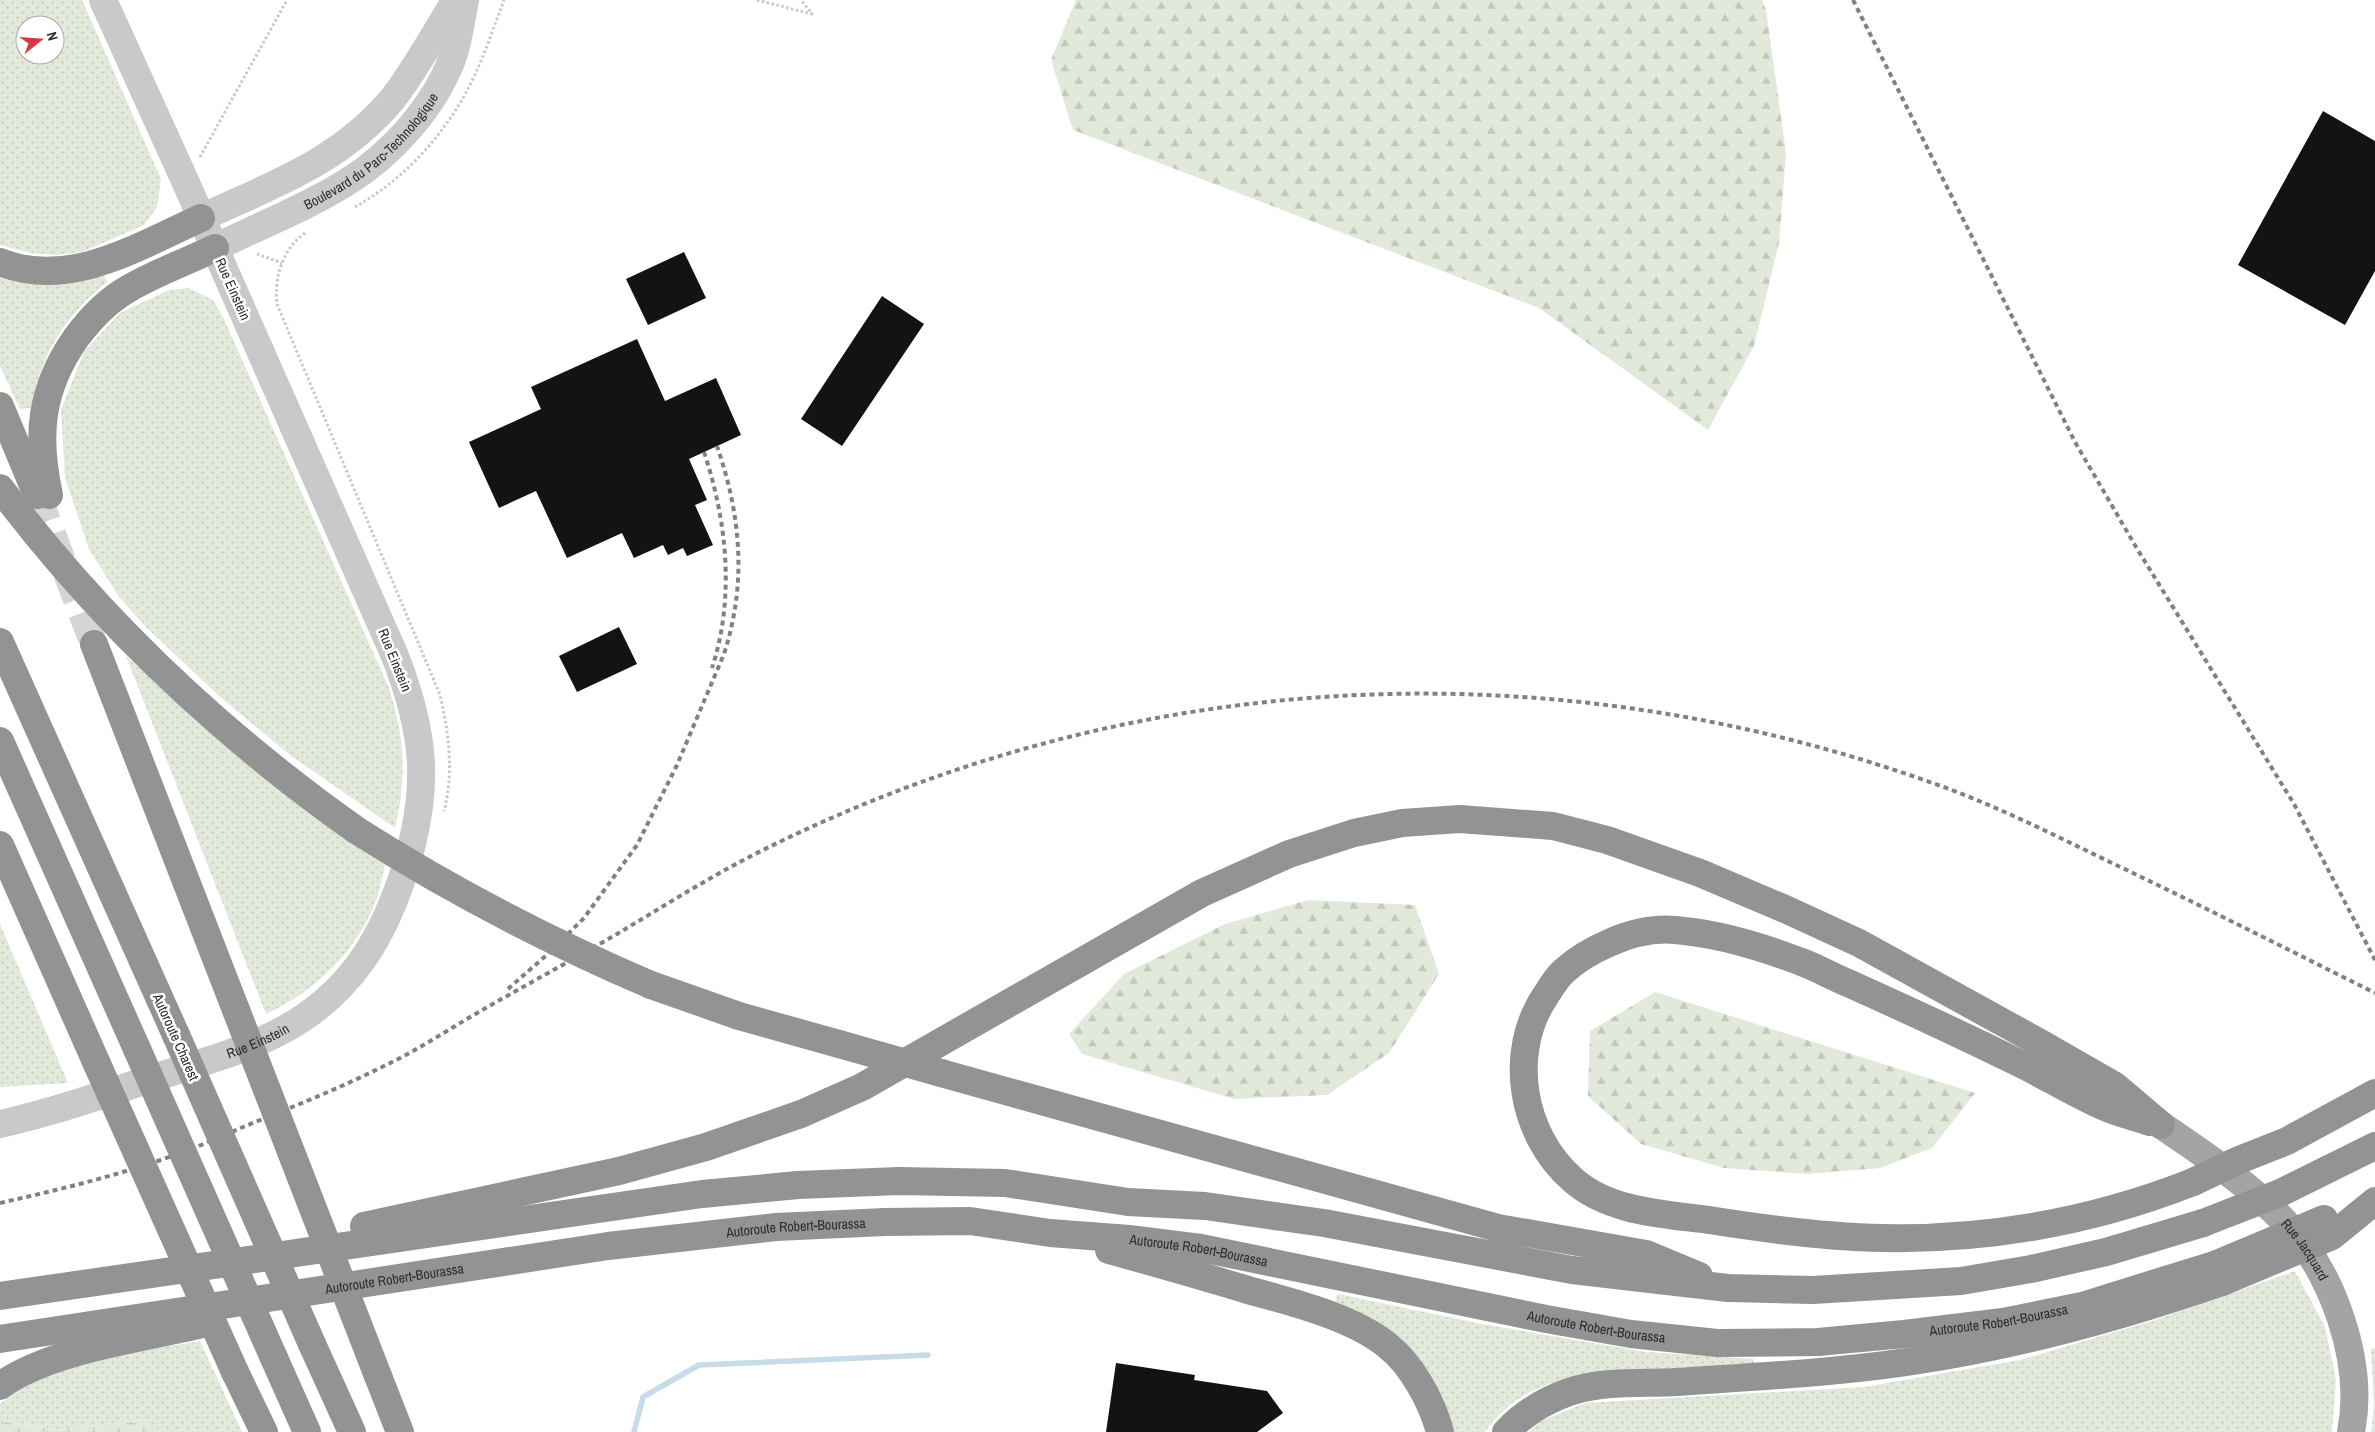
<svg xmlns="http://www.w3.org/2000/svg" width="2375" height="1432" font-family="'Archivo Narrow',sans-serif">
<defs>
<pattern id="grass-dots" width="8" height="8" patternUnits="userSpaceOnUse" patternTransform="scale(1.25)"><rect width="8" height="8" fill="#e2e9da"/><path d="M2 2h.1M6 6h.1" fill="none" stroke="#c2c8bb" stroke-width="1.8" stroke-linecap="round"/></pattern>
<pattern id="forest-firs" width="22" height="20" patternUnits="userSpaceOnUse" patternTransform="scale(1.25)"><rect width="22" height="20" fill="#e2e9da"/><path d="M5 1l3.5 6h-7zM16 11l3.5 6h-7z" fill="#c2c8bb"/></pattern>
<pattern id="wetland-marsh" width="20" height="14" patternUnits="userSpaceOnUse" patternTransform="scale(1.25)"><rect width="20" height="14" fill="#e2e9da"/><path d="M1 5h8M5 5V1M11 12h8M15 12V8" fill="none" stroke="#c2c8bb"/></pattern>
</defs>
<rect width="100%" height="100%" fill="#fff"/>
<!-- grass -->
<path fill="url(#grass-dots)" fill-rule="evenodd" d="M0,0h82l79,179 -4,28 -13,18 -62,27 -25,3 -26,-2 -31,-8zM25,25h30v30h-30z
M0,272h103l4,10c-41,33 -67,73 -76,126l-11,1 -20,-43z
M189,288l24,12 10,17 166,371c16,50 18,90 6,140l-105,-73 -71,-59 -72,-68 -28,-31 -30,-48 -24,-71 -4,-68 23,-58 36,-39 49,-23z
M126,656l77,71 102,83 80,55c-3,11 -5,23 -8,33 -19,52 -62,94 -111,116z
M0,924l68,159 -68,4z
M2295,1271l30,56 11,52 -4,53h-803l10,-10 46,-19 279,-16 156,-27 135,-40z
M1338,1294l144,30 164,28 108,7v8c-33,2 -66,3 -100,4 -65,3 -127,2 -169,61h-33l-51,-92 -21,-17 -45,-21z
M200,1341l42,91h-83l-8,-13 -94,11 -50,-9 -7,7v-24c55,-45 132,-51 200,-63z
M2375,1348v84h-4l3,-27 -3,-56z"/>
<!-- forest -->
<path fill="url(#forest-firs)" d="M1076,0h686l4,10 20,143 -7,90 -25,103 -46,84 -169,-122 -466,-178 -22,-70z
M1308,900l107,5 24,69 -50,79 -62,42 -93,4 -152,-45 -13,-20 55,-60 101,-50z
M1655,992l320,101 -43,55 -52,20 -74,6 -82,-6 -83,-24 -53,-48 2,-65z"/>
<!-- wetland -->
<path fill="url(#wetland-marsh)" d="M151,1419l8,13h-159v-4l7,-7 50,9z"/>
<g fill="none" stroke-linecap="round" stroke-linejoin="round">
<!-- stream -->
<path stroke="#c7dbe8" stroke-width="5.5" d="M634,1432l9,-35 56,-32 229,-10"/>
</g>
<!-- building -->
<path fill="#131313" d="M2323,111l52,30v130l-30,54 -107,-60z
M684,252l22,46 -58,27 -22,-46z
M882,296l42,28 -82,122 -41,-27z
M637,339l28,62 51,-23 25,57 -52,24 18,41 -12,5 18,40 -26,11 -4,-8 -15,7 -5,-10 -29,13 -12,-25 -55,25 -31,-67 -37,17 -30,-66 72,-33 -10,-22z
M619,627l18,37 -60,28 -18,-36z
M1116,1363l79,12 -1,5 73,11 16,22 -26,19h-151z"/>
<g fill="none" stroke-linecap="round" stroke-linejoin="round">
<!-- highway-tunnel -->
<path stroke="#d5d5d5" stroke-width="28" stroke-dasharray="28 14" stroke-linecap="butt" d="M37,495l57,149"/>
<!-- path -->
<path stroke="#c9c9c9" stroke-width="3" stroke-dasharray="2.5 2.5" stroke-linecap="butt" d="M757,0l55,14 -11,-14
M200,157l87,-157
M355,207c45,-25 84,-66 109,-111 17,-30 28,-64 40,-96
M305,233c-23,16 -31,46 -28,71l163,391c9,39 14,77 4,116
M257,254l25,9"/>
<!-- minor -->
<g stroke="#c9c9c9" stroke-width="28">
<path d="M201,218c71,-33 136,-55 189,-116 24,-29 45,-70 66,-102"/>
<path id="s1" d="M215,248c43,-22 91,-40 132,-66 44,-27 87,-75 105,-123 7,-18 9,-40 13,-59"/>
<path id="s2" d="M0,1124c54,-12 106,-30 159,-48 41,-13 85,-25 124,-46 68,-37 101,-93 123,-164 24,-80 19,-133 -11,-210l-209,-473 -83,-183"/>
</g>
<!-- major -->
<path stroke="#a4a4a4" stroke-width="28" id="s3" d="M2161,1125c43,29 87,59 123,96 49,51 81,141 67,211"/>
<!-- highway -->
<g stroke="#939393" stroke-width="28">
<path d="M0,262c69,28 139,-16 201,-44"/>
<path d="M0,406l37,89"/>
<path d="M0,488c101,134 219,245 356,342"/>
<path d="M49,495c-13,-59 -9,-106 27,-157 14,-19 31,-37 52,-49 27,-16 58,-27 87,-41"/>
<path d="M0,642l176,393"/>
<path d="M94,644l142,366"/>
<path d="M0,741l137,308"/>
<path d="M0,845l97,219"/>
<path d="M651,985l88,31 100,28"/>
<path d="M941,1073l557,155 148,26 53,22"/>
<path d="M2150,1122c-14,-5 -29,-8 -43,-14 -29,-12 -59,-31 -88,-45 -57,-28 -113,-54 -171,-80 -17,-7 -32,-16 -49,-22 -37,-14 -85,-28 -124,-31 -23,-2 -46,4 -66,13 -16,7 -32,16 -45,28 -7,6 -13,16 -18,24 -39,57 -25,140 27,185 36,32 91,34 136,40 57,9 115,17 173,18 107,2 212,-17 311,-56"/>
<path d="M364,1226l255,-55 87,-24 95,-33 61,-27 340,-194 87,-39 65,-21 48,-10 58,-4 93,7 54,14 93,33 85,36 74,34 183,101 73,42 46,39"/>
<path d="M1109,1250c47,13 93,26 139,40 43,12 105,27 140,56 24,19 44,56 52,86"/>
<path d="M0,1296l702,-102 96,-9 101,-4 106,2 123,19 77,4 119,17 248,47 156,18 85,2 148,-9 70,-12 75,-17 97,-29"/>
<path id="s4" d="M0,1339l608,-93 168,-19 109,-5 85,-1 80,12 79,6 72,9 345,71 85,15 86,9 101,-1 86,-8 99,-12 79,-16 135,-42"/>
<path d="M312,1344l40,88"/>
<path d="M274,1358l33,74"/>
<path d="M235,1372l29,60"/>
<path d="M378,1376l22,56"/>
<path d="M0,1386c49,-36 140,-47 199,-61"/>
<path d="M1506,1432c17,-18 40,-32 63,-40 34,-12 74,-8 109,-10 87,-6 174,-10 260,-25 97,-16 191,-43 284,-75"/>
</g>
<!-- rail -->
<path stroke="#818181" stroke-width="4" stroke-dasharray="5 4" stroke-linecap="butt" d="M1853,0l222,442 61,105 158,257 81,156
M704,452c23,69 31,146 8,216
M508,989l42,-37 34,-34 53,-73 40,-80 47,-111c23,-71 17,-138 -7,-208
M0,1203c58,-13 116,-27 172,-47 24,-8 48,-19 71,-29 47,-19 95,-38 141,-61 30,-14 59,-33 88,-50 48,-28 97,-54 145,-82 47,-28 94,-58 144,-83 374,-187 796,-207 1188,-62 56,21 109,48 163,74 88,42 175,86 263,130"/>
<!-- highway-bridge -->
<path stroke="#939393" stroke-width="28" d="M356,830c96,61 190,110 295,155
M236,1010l142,366
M176,1035l136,309
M839,1044l102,29
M137,1049l137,309
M97,1064l138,308
M2193,1182l46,-22 48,-19 88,-48
M2203,1223l77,-30 95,-47
M2217,1264l107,-45
M2222,1282l110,-46 43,-35"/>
</g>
<g text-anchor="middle" stroke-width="5" stroke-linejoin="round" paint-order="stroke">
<!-- street labels -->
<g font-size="14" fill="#2c2c2c" stroke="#fff">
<text dy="5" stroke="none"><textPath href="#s1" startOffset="186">Boulevard du Parc-Technologique</textPath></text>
<text transform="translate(233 289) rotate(66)" y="5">Rue Einstein</text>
<text transform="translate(395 660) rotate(68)" y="5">Rue Einstein</text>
<text transform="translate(176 1037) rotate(66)" y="5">Autoroute Charest</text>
<text dy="5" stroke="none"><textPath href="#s2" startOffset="271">Rue Einstein</textPath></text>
<text dy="5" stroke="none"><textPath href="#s4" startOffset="804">Autoroute Robert-Bourassa</textPath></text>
<text dy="5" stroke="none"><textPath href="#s4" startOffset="1209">Autoroute Robert-Bourassa</textPath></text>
<text dy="5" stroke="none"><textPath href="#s3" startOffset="192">Rue Jacquard</textPath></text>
<text dy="5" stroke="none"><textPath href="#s4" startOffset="399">Autoroute Robert-Bourassa</textPath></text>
<text dy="5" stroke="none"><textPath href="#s4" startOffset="2019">Autoroute Robert-Bourassa</textPath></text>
<text dy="5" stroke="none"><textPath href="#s4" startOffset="1614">Autoroute Robert-Bourassa</textPath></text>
</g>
</g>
<!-- north arrow -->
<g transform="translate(40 40) rotate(73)"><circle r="24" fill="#ffffff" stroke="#ababab"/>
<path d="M0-4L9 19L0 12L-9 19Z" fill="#d83846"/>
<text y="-8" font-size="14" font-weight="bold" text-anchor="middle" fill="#2c2c2c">N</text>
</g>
</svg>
